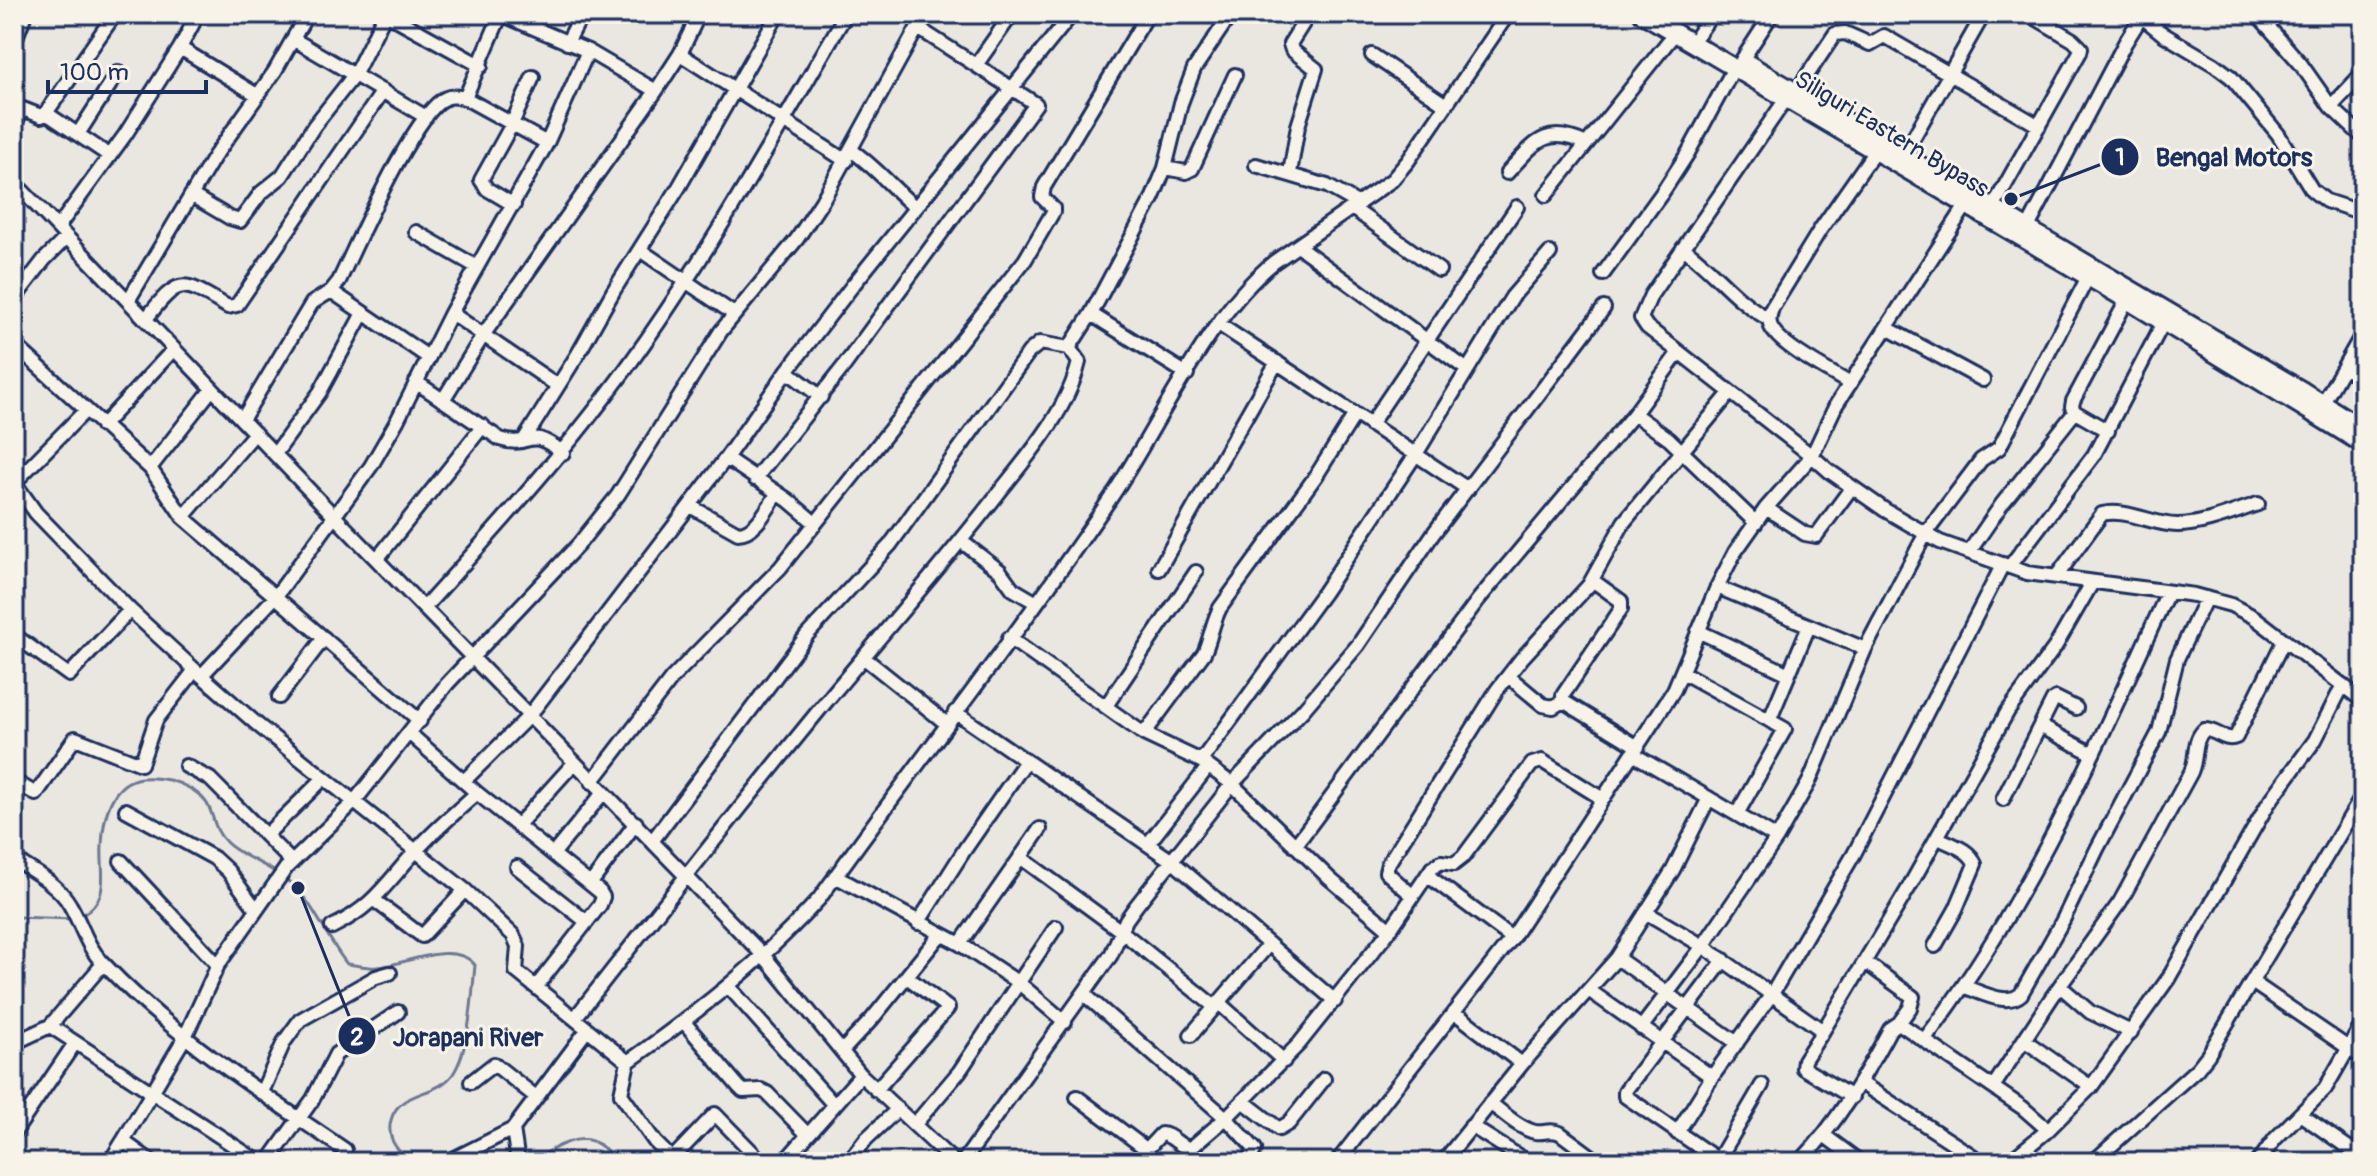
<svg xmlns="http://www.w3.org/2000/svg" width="2377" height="1176" font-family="Pangolin,sans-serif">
<rect width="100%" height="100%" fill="#eae7e0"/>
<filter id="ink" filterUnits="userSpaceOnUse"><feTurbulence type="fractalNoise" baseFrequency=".0125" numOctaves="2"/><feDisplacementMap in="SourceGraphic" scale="16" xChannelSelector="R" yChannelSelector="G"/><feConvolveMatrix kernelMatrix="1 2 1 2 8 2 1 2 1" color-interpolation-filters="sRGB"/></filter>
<g filter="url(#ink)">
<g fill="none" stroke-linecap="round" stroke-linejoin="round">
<!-- stream -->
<path stroke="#6d7892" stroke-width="3" d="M284,878c29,20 41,59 63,86 10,1 22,4 31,3 26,-2 76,-28 97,-2 -3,31 -5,83 -22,109 -16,23 -54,16 -62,46 -5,19 6,29 18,42
M81,916c31,-18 19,-42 21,-71 1,-27 9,-64 40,-67 15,-1 33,2 47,10 30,16 18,35 37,54 11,12 37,21 52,32
M14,917l60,2
M530,1162c33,-18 60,-40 85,0"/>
<!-- minor casing -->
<g stroke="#1b2f5e" stroke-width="18">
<path id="minor" d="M387,14l94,52
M501,14l87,37 68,40
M2257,14l43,49 31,44 32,30
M2141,16l22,18 52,31 16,12 47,57 34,56 14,11 37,12
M1698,34l14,-20
M293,39l133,78
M14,43l11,-29
M567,43l15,-29
M180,48l77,47
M680,54l166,107
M1372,55l74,50
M1742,60l30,-46
M976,65l36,-51
M1796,92l39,-58 10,-1 25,11 14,-8 155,90
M465,98l82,45
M1786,99l-135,196 -10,23 6,9 165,129 24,-51 133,-204
M2331,107l32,-34
M46,113l64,43
M14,124l9,-15 18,7 5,-3 69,-99
M78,134l40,-62
M851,150c25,17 42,39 65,58
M1904,154l74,-130 3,-5 -3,-5
M1256,165l71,21 32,18
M1165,168l21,4 6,-3 43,-94
M1290,173l8,-47 18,-57 -24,-19 -2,-6 19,-30
M1507,173c27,-29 38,-49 79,-29
M14,182l321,335 429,439 97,119 93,87
M191,195l39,23 10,3 21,-28 21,-17 32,-50 41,-52 30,-60
M1546,195l129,-162
M514,205l-27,-16 -6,-9 30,-54 22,-49
M1993,207l87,-155 1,-4 -8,-8 -44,-26
M1352,208l87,62
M58,227l67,-92 55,-87 18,-34
M416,232l61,35
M2025,233l100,-190 18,-29
M1298,246l168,123
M1683,248c31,22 52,53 86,71
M640,250l94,64
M1603,274l59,-81 26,-40 46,-85
M331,291l97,66
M14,299l30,-39 23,-23
M128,301l86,-144 61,-86 32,-57
M451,313l107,73
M1091,314l96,60
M146,319c34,-44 36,-39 82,-12l9,-2 146,-214
M1220,325l248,164
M1887,328l96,52
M14,344l136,124 33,49 237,204
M1069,348l22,-34 62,-117 12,-29 16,-65 13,-34 37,-55
M2343,369l20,5
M787,371l34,26
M416,382l84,57c33,11 25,-16 63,14
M1850,384c-20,-13 -69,-37 -79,-57 -3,-7 -1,-13 1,-19l48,-78 55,-79
M443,400l41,-66 172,-243 24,-37 19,-40
M2319,410l44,-77
M1634,414l35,25 87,84
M242,420l70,-117 19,-12 8,-10c17,-35 76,-171 107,-183 6,-3 13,-1 19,0l36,-84
M1370,425l147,-218
M102,426l72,-77
M2108,431l-33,-19 -3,-5 1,-6 54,-101
M524,440l54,-86 36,-64 65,-103 99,-173
M275,454l45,-62 43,-79
M726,458l62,42 27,23
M150,468l62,-79
M755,479l89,-113 192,-262 -118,-76
M14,482l22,31 94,97 65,60 64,56 206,164 48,45 5,11 -2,25 112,91
M15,482l71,-72
M690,506l48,27c18,0 30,-26 40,-40
M1766,508l39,26 11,2 36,-49
M183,517l72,-84
M961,541l39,30 13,18 22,13
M1969,552l33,-48 73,-92
M377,559l106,-133
M2010,566l84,-111 69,-132
M1159,569l118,-207
M2056,577l46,-63c25,-6 50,11 75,11 27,0 56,-13 81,-21
M1592,580l29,21v8l-58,86v6l75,46
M1717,587l148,62
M424,608c71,-79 142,-156 204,-242 81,-112 148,-233 218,-352
M1698,631l91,43
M14,635l55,40 61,-65
M1009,638l135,96 57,27 31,23 98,95 60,51
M863,657l84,67
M1682,672l103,57 -48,85
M202,675l74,-79 95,-130 26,-45 54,-108 96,-170 41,-92
M1508,676l35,29 10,2 10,-6
M279,697l45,-59
M1106,706l90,-134
M955,712l217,149 163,140
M1770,719l39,-93
M2040,726l53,28
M410,734l67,59 123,99 3,5 -3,8 -64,82
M1144,734l60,-81c7,-15 8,-30 16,-45l96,-132 39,-62
M1633,754l144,84
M1201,761l123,-169 92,-138 96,-157 38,-44
M186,766l24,13 82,83
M14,781l22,13 39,-56 66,26 15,-44 39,-50
M464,781l65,-65 197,-258 61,-87 66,-86 219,-271
M592,782l80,-104 108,-110 245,-308 28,-48v-4l-11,-11 2,-10 104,-173
M2003,799l50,-99 3,-2 20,10
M126,810l88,48 14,13 28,38
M518,825l56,-62
M266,835l58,-57
M1148,844l60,-77
M1295,846l183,-246 156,-186 45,-62
M554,853l49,-60
M1020,857l101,74 94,76
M14,859c19,12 45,26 56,46 12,20 16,41 33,58 69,73 159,130 242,187
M121,861l97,104
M517,867l70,55
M1427,875l85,63
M835,876l125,68 59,39 46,39
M591,883l45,-60
M1413,896l-27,-24 2,-8 109,-174 25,-32 67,-73 35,-63 106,-129
M374,900l48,36 43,-46
M1647,913l56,33 120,85 85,-142 100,-178 47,-64 37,-64
M918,923l47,-74 61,-88
M332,927c41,-20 53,-42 82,-74 19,-22 42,-41 63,-60
M960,944l80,-115
M1935,946l21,-37 19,-45c-4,-14 -25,-20 -37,-26
M1617,958l120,85
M1865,962l48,35 -3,11 -11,15
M2252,982l111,76
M2060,986l30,26 41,20
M729,987l105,118
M1965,987c16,5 42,20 56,7l42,-74 34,-71 62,-117 18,-73 29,-61
M1590,991l122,86 -35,56
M1084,994l142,124 73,-74 91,-114 42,-62 9,-6 13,2 9,-7 69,-93 10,-3 61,38
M1219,1003l65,58
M1454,1012l68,52
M575,1018c86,-110 171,-220 260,-327 54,-65 110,-129 162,-196 31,-39 70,-83 82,-133l-10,-14 -29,-5 -11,9 -139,193 -83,90 -154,205
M684,1022l54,64 5,5 18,-1 6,3 41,42
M50,1026l209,136
M1641,1028l62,-82 74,-108 32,-56 56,-133 61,-116 55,-73 18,-12 89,-171
M1823,1031l-19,29 -1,8 49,29
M1191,1035l78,-91
M1925,1039c104,-135 172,-293 243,-447
M2024,1040l67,47
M14,1043l36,-17 53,-62
M843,1050l29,-31 68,-84
M1712,1077l60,-83 82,-140 149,-290
M471,1082l23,-18 42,33
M1861,1083l121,79
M1993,1087l59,-90 68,-95 71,-130c7,-16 1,-30 13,-42 12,-1 20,12 32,7l48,-97
M876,1090l72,-82 -41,-31
M262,1092l22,-50 16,-22 76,-43 14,-4
M1077,1097l69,52
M1243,1101l36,28 10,-6 35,-44
M1490,1103c12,9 30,26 45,29 10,2 15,-4 25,1l39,29
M2300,1114l63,44
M915,1124l44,-52 97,-145
M1471,1126l57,36
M14,1133l61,-90
M1825,1136l35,26
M123,1141l62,-104 33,-72 68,-97 68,-66 93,-118 131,-139 40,-50 103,-164 76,-92 25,-38 103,-187
M455,1158l58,-29
M672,1159l43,-45 47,48
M1718,1160l-93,-64v-5l99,-131
M110,1162l13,-21 29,21
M268,1162l45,-63 23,-45 62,-42
M518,1162l-5,-33 74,-99
M675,1162l-20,-20 -34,-48 7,-32c70,-50 134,-100 191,-163 97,-135 200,-266 293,-403 48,-72 95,-180 162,-234l118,-82 16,-19 100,-147
M784,1162l77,-87
M848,1162l18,-23 32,-30
M963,1162l148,-207 15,-35 10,-14 96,-122 71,-74 55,-65 75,-111 171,-226
M1135,1162l26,-28c11,0 18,14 30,14l35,-30 29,31 -7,13
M1337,1162l175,-224 162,-248 43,-103 18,-35 31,-44 46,-52 17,15 56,39 55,32 87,31 167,22 37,10 23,12 109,84
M1443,1162l79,-98 95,-106 56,-88 36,-72
M1717,1162l45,-77
M1800,1162c38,-40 64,-85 90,-133l9,-6 124,85 25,22
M2009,1162l39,-32 43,-43 77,-108 100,-175 47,-64 28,-55
M2093,1162l104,-93 11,-14 155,-260
M2258,1162l17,-23 50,-50 38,-66"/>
</g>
<!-- major casing -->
<g stroke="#1b2f5e" stroke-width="22">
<path id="major" d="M1643,14l486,287 234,143
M1745,62l558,329 60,38"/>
</g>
<!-- minor -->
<use href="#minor" stroke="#f7f3e8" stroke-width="12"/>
<!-- major -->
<use href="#major" stroke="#f7f3e8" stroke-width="16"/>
</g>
</g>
<g text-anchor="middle" stroke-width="6" stroke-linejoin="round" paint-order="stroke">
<!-- street labels -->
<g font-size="24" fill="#1b2f5e" stroke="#f7f3e8">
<text transform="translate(1892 134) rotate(31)" y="8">Siliguri Eastern Bypass</text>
</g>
</g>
<!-- callouts -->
<path fill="none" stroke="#1b2f5e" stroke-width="3" d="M2011 199L2120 157M298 888L357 1036"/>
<g fill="#1b2f5e" stroke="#f7f3e8" stroke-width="3">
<circle cx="2011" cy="199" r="8"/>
<circle cx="298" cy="888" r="8"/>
<circle cx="2120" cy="157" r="20"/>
<circle cx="357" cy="1036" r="20"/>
</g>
<g font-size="24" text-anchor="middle" font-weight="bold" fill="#fff">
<text x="2120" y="165">1</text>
<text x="357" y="1045">2</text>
</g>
<g font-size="26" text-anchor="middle" font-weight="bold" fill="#1b2f5e" stroke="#f7f3e8" stroke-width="6" stroke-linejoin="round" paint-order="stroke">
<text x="2234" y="166">Bengal Motors</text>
<text x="468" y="1046">Jorapani River</text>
</g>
<!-- margin -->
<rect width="2377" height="1176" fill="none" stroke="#f7f3e8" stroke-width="48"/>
<rect x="24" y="24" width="2329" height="1128" fill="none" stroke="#1b2f5e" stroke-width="3" filter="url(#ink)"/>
<!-- scale -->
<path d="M48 80v12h158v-12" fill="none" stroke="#1b2f5e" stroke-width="4"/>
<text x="60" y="80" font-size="24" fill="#1b2f5e" stroke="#f7f3e8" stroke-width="6" paint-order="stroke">100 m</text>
</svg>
